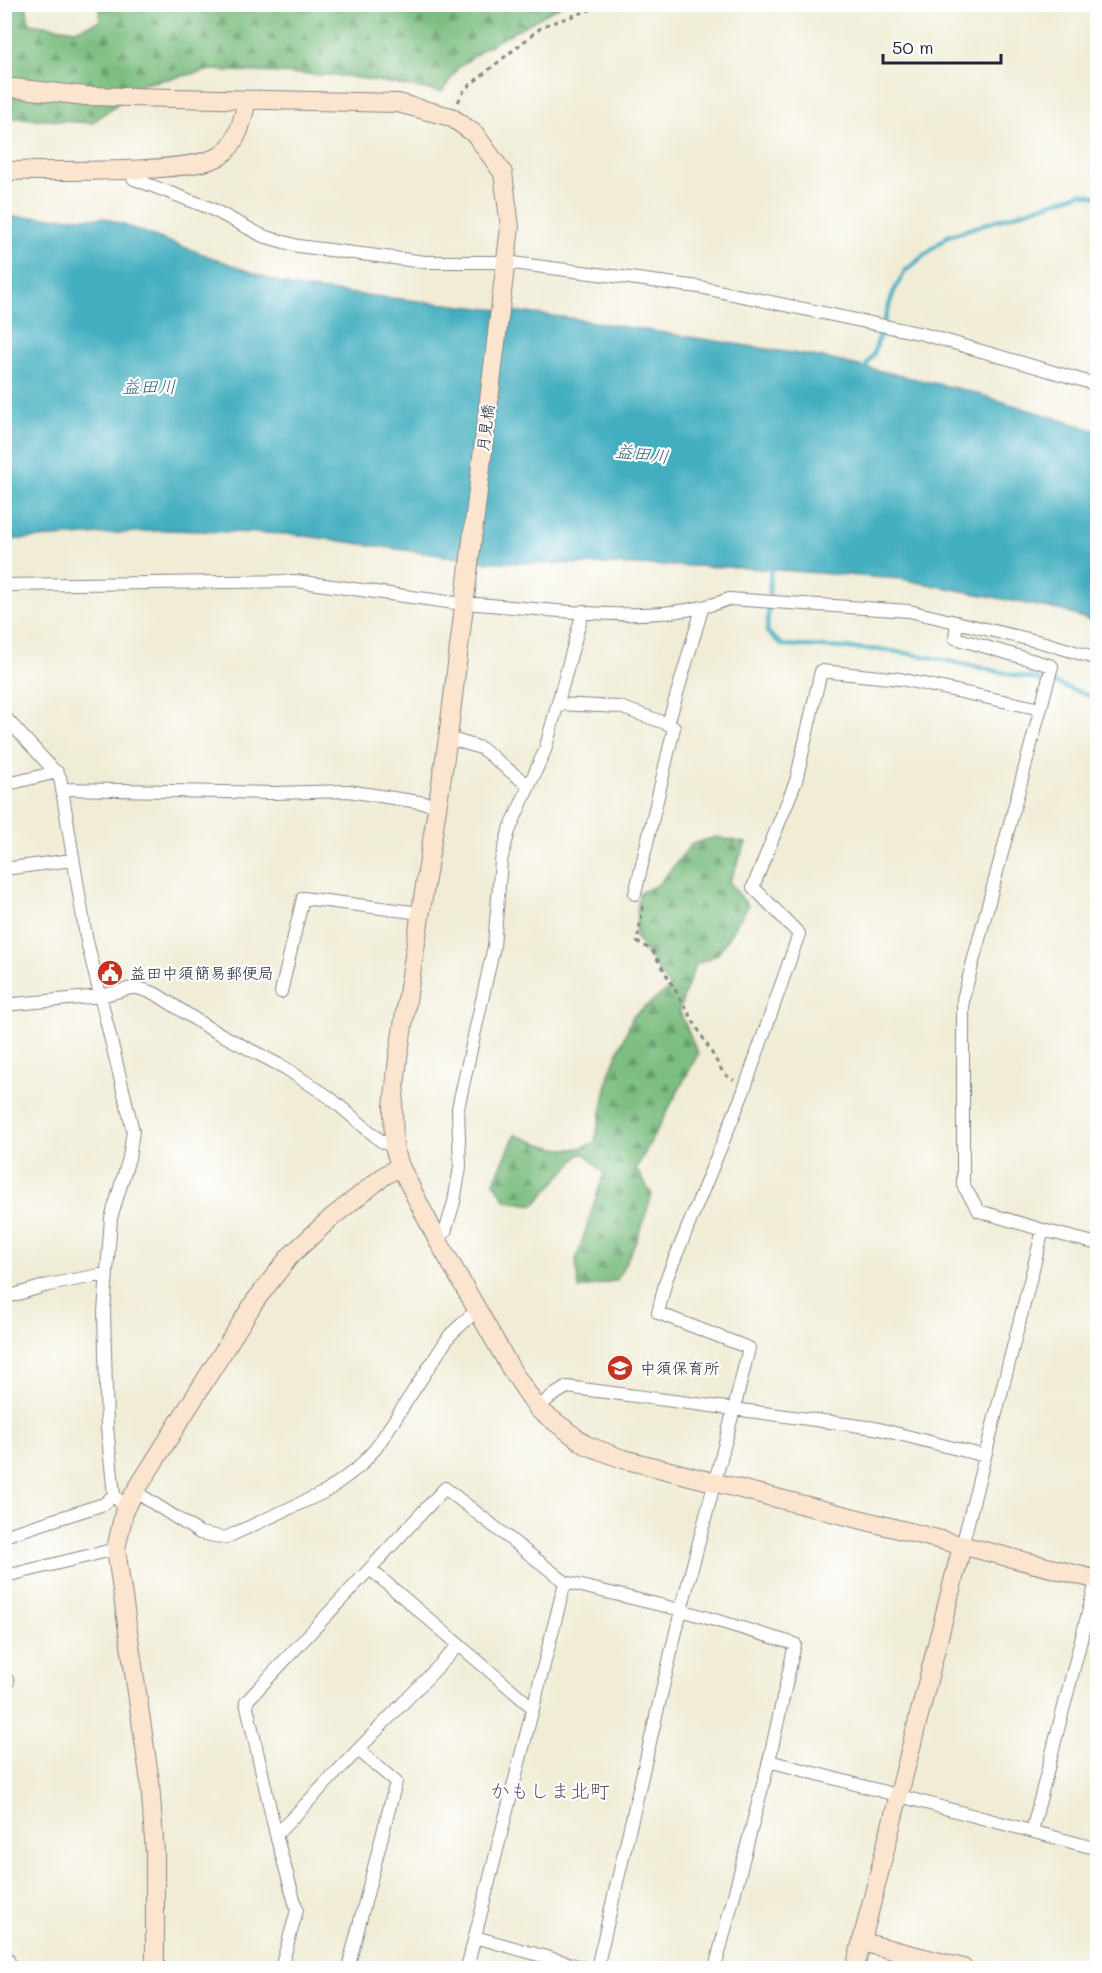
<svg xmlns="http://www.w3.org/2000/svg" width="1102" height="1973" font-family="Mali,'Klee One',sans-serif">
<defs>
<pattern id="forest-firs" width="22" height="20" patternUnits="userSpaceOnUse" patternTransform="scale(1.5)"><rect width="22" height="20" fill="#7bbd80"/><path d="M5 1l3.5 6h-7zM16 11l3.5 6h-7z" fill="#64996a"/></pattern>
</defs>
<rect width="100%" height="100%" fill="#fff"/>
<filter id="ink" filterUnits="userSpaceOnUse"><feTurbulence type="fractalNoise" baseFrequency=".0167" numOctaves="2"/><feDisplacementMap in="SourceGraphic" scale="12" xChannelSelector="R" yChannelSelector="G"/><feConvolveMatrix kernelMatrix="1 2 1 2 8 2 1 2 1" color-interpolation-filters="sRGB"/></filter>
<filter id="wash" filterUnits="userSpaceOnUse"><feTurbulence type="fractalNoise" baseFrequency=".008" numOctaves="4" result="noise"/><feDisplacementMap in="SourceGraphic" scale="24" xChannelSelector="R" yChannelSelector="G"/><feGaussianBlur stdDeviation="1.35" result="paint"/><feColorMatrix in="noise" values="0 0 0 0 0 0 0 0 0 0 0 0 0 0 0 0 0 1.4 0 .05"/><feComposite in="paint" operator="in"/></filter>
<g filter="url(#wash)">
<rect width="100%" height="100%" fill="#f0ecd5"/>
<!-- forest -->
<path fill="url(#forest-firs)" stroke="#4e705e" stroke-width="1.5" d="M266,4l296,1 -77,43 -27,20 -16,24 -96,-16 -135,-6 -68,14 -51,39 -87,-6 -1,-112h22l3,18 46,7 25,-9v-16h136l10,7z
M716,837l30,6 -17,39 19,24 -30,48 -23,11 -16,45 19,44 -62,115 16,26 -15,44 -20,41 -38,9 -3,-29 28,-87 -19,-19h-5l-46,51 -28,-4 -12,-19 21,-47c27,9 53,23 80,7l14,-68 24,-58 37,-28 -35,-52 4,-43 19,-8 34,-41z"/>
<!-- water -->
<path fill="#42aec0" stroke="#32687e" stroke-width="1.5" d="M5,217l100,1 187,69 271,30 261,41 144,33 129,40v192l-34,-12 -162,-32 -166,-12 -246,-5 -198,-28 -121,-4 -165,10z"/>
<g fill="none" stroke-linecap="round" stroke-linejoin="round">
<!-- stream -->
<path stroke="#42aec0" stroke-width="4.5" d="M863,371l11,-18 19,-60 12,-22 43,-35 134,-43 16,4
M771,565l-4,67 15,13 103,5 44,7 128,27 41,15"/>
</g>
</g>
<g filter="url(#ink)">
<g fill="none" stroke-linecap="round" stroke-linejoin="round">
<!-- street casing -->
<g stroke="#898788" stroke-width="14">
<path id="street" d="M127,169l7,10 76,29 53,28 35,10 127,16h80l194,25 224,47 175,51
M4,585l292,-4 159,22
M475,604c79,5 181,23 254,-5l180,12 136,32 53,16
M957,622l-2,16 97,28 -89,333v186l16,26 64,19
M558,704l62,3 48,17 34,-115
M4,716l56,61 26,160 47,194 -4,27 -18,60 -7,94 3,116 7,67 11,13
M448,738l33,10 48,38
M4,785l53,-13
M62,789l211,4 75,-2 90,14
M4,869l68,-9
M635,894l39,-166 -6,-4
M281,992l22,-94 117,15
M4,1005l97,-9 34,-9 21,7 51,33 78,41 44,29 52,44 13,6
M437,1239l8,-7 9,-30 6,-35 -2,-59 36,-162 7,-85 8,-30 36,-81 38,-139
M4,1298l44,-13 57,-11
M538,1409l11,-11 18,-11 167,22 15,-61 -91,-35 8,-33 77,-187 56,-159 -46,-47 43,-106 25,-110 79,8 141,30
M136,1492l64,41 25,5 102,-47 32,-24 17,-19 74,-113 27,-25
M4,1536l100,-32 10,-9
M962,1546l81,-316 55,14
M370,1569l163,139
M6,1576l110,-27
M4,1675l4,7 -4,2
M769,1761l329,88
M1032,1831l66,-257
M276,1835l183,-190
M475,1937l110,31
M4,1952l8,16
M281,1968l16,-58 -21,-75 -30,-133 199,-214 120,94 116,28 114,34 -26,117 -54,207
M348,1968l48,-186 -38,-32
M467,1968l98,-386
M597,1968l84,-358 53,-201 141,19 110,28"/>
</g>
<!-- secondary casing -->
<g stroke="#898788" stroke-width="20">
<path id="secondary" d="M4,87l82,9 312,7 53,14 24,17 28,39 7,54 -62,511 -50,320 -5,49 1,40 6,19 37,73 74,130 27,40 48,36 37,14 475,121
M4,171c45,-1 183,4 216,-15 18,-12 23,-37 27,-56
M862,1942l101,26
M155,1968v-114l-5,-72 -34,-233 9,-41 130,-207 35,-45 41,-38 53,-42 16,-10
M855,1968l107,-422"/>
</g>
<!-- path -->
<path stroke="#898788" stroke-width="3" stroke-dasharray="4.5 4.5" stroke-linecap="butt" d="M458,102l7,-13 78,-63 65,-22
M643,906l-6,36 15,8 72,124 10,6"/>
<!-- street -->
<use href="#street" stroke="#fff" stroke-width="12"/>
<!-- secondary -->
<use href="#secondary" stroke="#fbe5cf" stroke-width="18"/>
</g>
</g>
<!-- icons -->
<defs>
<g id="civic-disc" transform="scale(1.35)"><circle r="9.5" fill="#c8321e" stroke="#fff"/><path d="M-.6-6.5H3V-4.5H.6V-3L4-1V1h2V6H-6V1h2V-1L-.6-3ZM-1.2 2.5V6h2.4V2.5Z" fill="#fff"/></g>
<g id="school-disc" transform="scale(1.35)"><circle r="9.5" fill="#c8321e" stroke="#fff"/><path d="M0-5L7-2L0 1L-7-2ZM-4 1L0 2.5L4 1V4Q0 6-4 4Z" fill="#fff"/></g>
</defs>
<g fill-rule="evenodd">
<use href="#civic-disc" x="110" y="973"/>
<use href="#school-disc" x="620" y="1368"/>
</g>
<g text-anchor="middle" stroke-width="4.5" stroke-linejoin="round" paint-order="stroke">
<!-- street labels -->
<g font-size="16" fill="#22223b" stroke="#fff">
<text transform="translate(485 428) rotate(-83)" y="6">月見橋</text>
</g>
<!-- poi labels -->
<g font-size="16" fill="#22223b" stroke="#fff" text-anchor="start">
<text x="130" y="979">益田中須簡易郵便局</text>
<text x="640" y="1374">中須保育所</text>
</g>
<!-- water labels -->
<g font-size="18" font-style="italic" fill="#306177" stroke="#fff">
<text x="149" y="393">益田川</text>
<text transform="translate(642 454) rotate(7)" y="6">益田川</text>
</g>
<!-- quarter labels -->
<g font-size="20" fill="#61506b" stroke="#fff">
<text x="550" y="1798">かもしま北町</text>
</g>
</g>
<!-- margin -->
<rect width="1102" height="1973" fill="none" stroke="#fff" stroke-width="24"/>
<!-- scale -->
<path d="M883 54v9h118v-9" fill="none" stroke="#22223b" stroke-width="3"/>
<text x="892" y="54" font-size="18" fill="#22223b" stroke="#ffffff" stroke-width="4.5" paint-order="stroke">50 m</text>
</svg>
